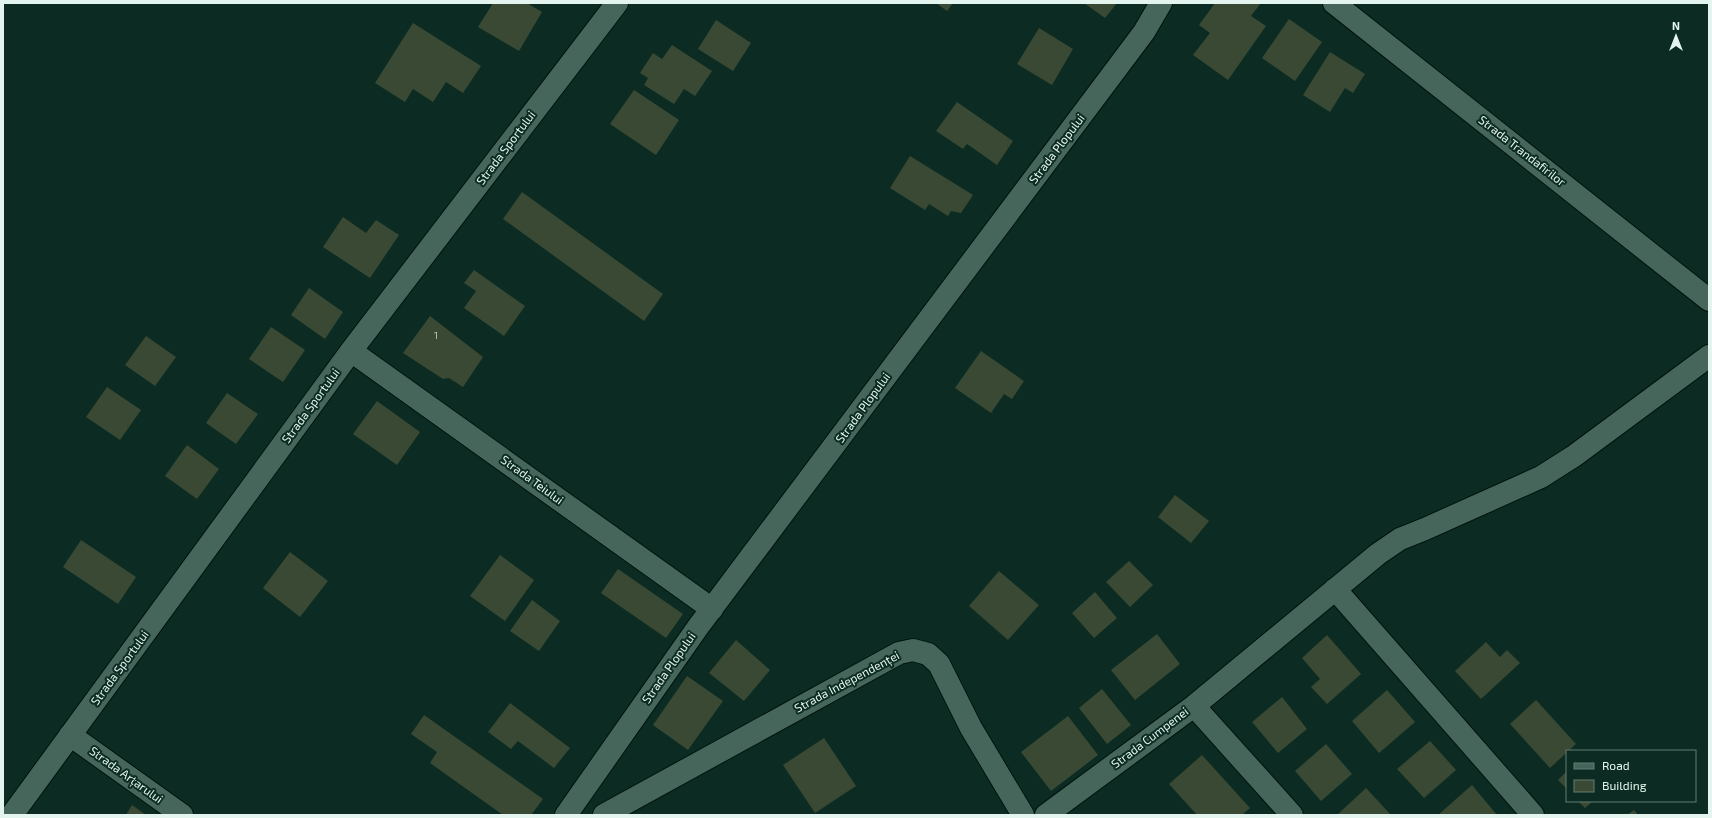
<svg xmlns="http://www.w3.org/2000/svg" width="1712" height="818" font-family="'Exo 2',sans-serif">
<rect width="100%" height="100%" fill="#0c2c23"/>
<!-- building -->
<path fill="#394933" d="M493,3h34l15,9 -23,39 -41,-24z
M936,3h17l-6,8z
M1084,3h33l-12,15z
M1215,3h46l-10,13 15,10 -38,54 -35,-25 17,-22 -11,-8z
M1289,19l33,23 -27,39 -33,-23z
M716,20l35,23 -18,28 -35,-22z
M413,23l68,43 -18,27 -17,-11 -13,20 -20,-13 -8,13 -30,-19z
M1039,28l34,21 -21,36 -35,-21z
M672,45l40,26 -17,25 -11,-7 -10,15 -30,-19 4,-7 -8,-5 13,-20 9,6z
M1330,52l35,22 -12,19 -8,-5 -15,24 -27,-17z
M634,90l45,30 -23,35 -46,-31z
M957,102l56,39 -16,24 -30,-21 -4,5 -27,-18z
M910,156l63,39 -12,18 -10,-2 -3,5 -19,-12 -4,6 -35,-22z
M522,192l141,102 -19,27 -141,-102z
M343,217l23,16 10,-13 23,15 -29,43 -47,-31z
M474,270l51,36 -21,30 -40,-28 12,-17 -12,-8z
M309,288l34,24 -18,27 -34,-24z
M430,316l53,41 -20,30 -14,-9 -6,1 -40,-26z
M271,327l34,23 -22,32 -34,-23z
M146,336l30,21 -21,29 -30,-21z
M981,351l43,30 -12,18 -8,-5 -13,19 -36,-25z
M107,387l34,23 -21,30 -34,-23z
M227,393l31,21 -22,30 -30,-21z
M377,401l43,31 -23,33 -44,-31z
M187,445l32,24 -22,30 -32,-23z
M1175,495l34,26 -18,22 -33,-26z
M81,540l55,37 -18,27 -55,-37z
M290,552l38,29 -28,36 -37,-29z
M500,555l34,25 -29,41 -35,-25z
M1129,561l24,24 -23,22 -24,-25z
M618,569l65,45 -17,24 -65,-45z
M999,571l40,34 -31,35 -39,-34z
M1095,592l22,26 -23,20 -22,-25z
M532,600l28,21 -21,30 -29,-20z
M1157,634l23,30 -45,36 -24,-30z
M1327,635l34,39 -34,30 -16,-17 9,-8 -18,-21z
M736,640l34,30 -26,31 -35,-28z
M1486,642l14,15 7,-7 13,13 -39,36 -26,-28z
M687,676l36,25 -35,49 -35,-25z
M1102,689l29,36 -24,19 -28,-36z
M1387,690l28,32 -36,31 -27,-32z
M1282,697l25,32 -29,24 -26,-31z
M1536,700l40,44 -26,24 -40,-44z
M510,703l60,45 -16,20 -36,-27 -7,8 -23,-17z
M424,715l119,84 -12,16h-28l-73,-52 7,-11 -26,-18z
M1068,716l30,39 -47,36 -30,-39z
M824,738l32,48 -41,27 -32,-48z
M1430,741l26,29 -32,28 -27,-29z
M1326,744l26,30 -31,27 -26,-30z
M1202,755l48,53 -8,7h-45l-28,-31z
M1567,771v18l-9,-9z
M1472,785l25,30h-59z
M1366,788l25,27h-54z
M1578,801h15l-8,7z
M132,805l14,10h-20z
M1634,810l4,5h-11z"/>
<g fill="none" stroke-linecap="round" stroke-linejoin="round">
<!-- minor casing -->
<g stroke="#00130c" stroke-width="24">
<path id="minor" d="M1334,3l375,297
M351,351l361,258
M1335,589l198,226
M1194,706l184,-152 22,-15 25,-10 116,-52 33,-21 135,-100
M70,735l112,80
M12,815l339,-464 266,-348
M566,815l132,-188 446,-595 17,-29
M604,815l295,-162 14,-3 15,4 11,10 32,64 52,87
M1046,815l148,-109 98,109"/>
</g>
<!-- minor -->
<use href="#minor" stroke="#46665b" stroke-width="22"/>
</g>
<g text-anchor="middle" stroke-width="4" stroke-linejoin="round" paint-order="stroke">
<!-- number labels -->
<g font-size="10" fill="#b8cabf">
<text x="436" y="339">1</text>
</g>
<!-- street labels -->
<g font-size="12" fill="#e3f5ee" stroke="#0c2c23">
<text transform="translate(506 148) rotate(-53)" y="4">Strada Sportului</text>
<text transform="translate(1057 149) rotate(-53)" y="4">Strada Plopului</text>
<text transform="translate(1522 151) rotate(38)" y="4">Strada Trandafirilor</text>
<text transform="translate(311 406) rotate(-54)" y="4">Strada Sportului</text>
<text transform="translate(863 408) rotate(-54)" y="4">Strada Plopului</text>
<text transform="translate(532 480) rotate(36)" y="4">Strada Teiului</text>
<text transform="translate(120 668) rotate(-54)" y="4">Strada Sportului</text>
<text transform="translate(669 668) rotate(-55)" y="4">Strada Plopului</text>
<text transform="translate(847 682) rotate(-28)" y="4">Strada Independenței</text>
<text transform="translate(1150 738) rotate(-37)" y="4">Strada Cumpenei</text>
<text transform="translate(126 775) rotate(36)" y="4">Strada Arțarului</text>
</g>
</g>
<!-- border -->
<rect width="1712" height="818" fill="none" stroke="#e3f5ee" stroke-width="8"/>
<!-- legend -->
<rect x="1566" y="750" width="130" height="52" fill="#0c2c23" stroke="#627c74"/>
<rect x="1574" y="763" width="20" height="6" fill="#46665b" stroke="#627c74"/>
<text x="1602" y="770" font-size="12" fill="#e3f5ee">Road</text>
<rect x="1574" y="780" width="20" height="12" fill="#394933" stroke="#627c74"/>
<text x="1602" y="790" font-size="12" fill="#e3f5ee">Building</text>
<!-- north arrow -->
<g transform="translate(1676 36)" stroke="#0c2c23" stroke-width="3" paint-order="stroke">
<path d="M0-3L7 15L0 10L-7 15Z" fill="#e3f5ee"/>
<text y="-6" font-size="11" font-weight="bold" text-anchor="middle" fill="#e3f5ee">N</text>
</g>
</svg>
